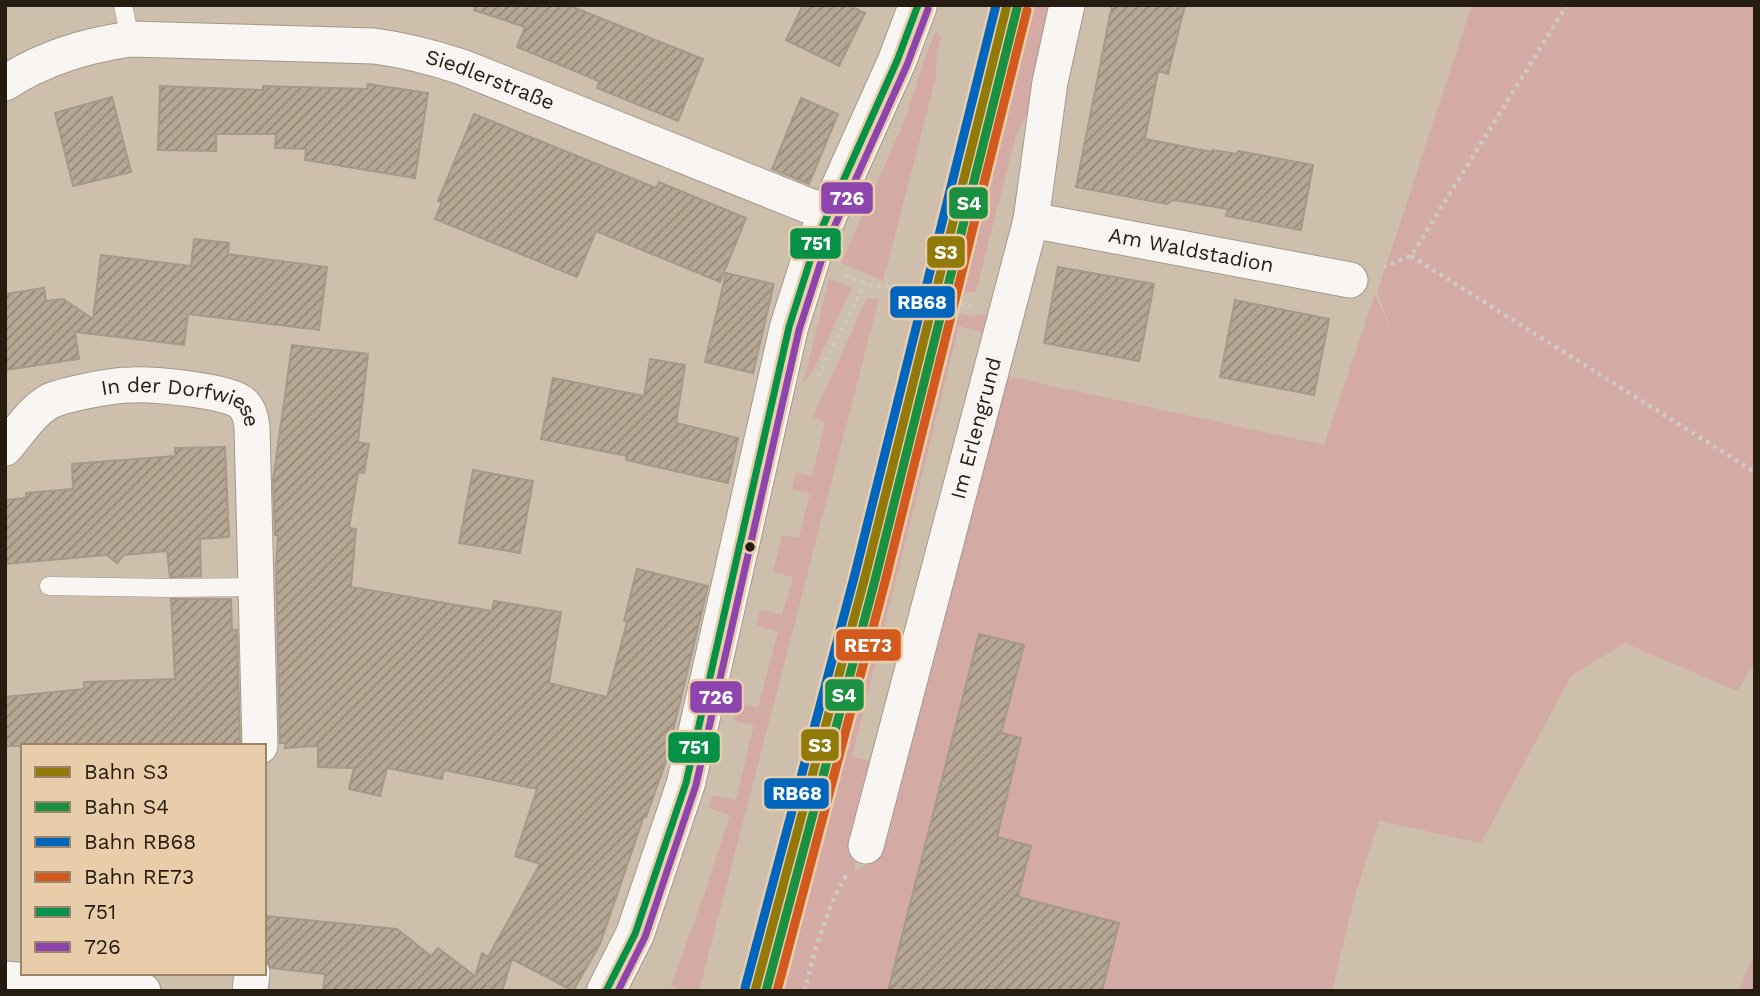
<svg xmlns="http://www.w3.org/2000/svg" width="1760" height="996" font-family="'Work Sans',sans-serif">
<defs>
<pattern id="building-hatch" width="6" height="6" patternUnits="userSpaceOnUse" patternTransform="scale(1.75)"><rect width="6" height="6" fill="#b5a794"/><path d="M-1 1l2-2M0 6l6-6M5 7l2-2" fill="none" stroke="#938777"/></pattern>
</defs>
<rect width="100%" height="100%" fill="#cdbfac"/>
<!-- grass -->
<path fill="#d4aaa4" d="M1027,5h21l-16,75 -5,35 -11,20 -40,157 -22,2z
M1472,5h283v658l-18,28 -112,-48 -54,33 -90,167 -102,-22 -24,75 -23,95h-557l108,-409 67,-272c12,3 25,9 37,3l-4,19 -24,-6 -107,431 19,4 -15,55 -1,55 25,-13 127,-482 317,69 51,-151 23,53 -21,-54z
M936,31l5,6 -4,15 -1,25 -53,204 -42,-18 65,-146 20,-62z
M829,279l23,8 -40,86 -9,11z
M867,298l12,1 -180,692h-14l-14,-6 33,-90 26,-80 -22,-7 4,-13 24,5 18,-75 -21,-5 4,-17 21,4 20,-75 -22,-7 4,-15 22,5 11,-38 -20,-5 9,-37 17,3 11,-44 -18,-5 4,-17 16,4 13,-53 -12,-6z
M1755,954v37h-16l15,-36z"/>
<!-- building -->
<path fill="url(#building-hatch)" stroke="#a4998a" stroke-width="2" d="M475,5h93l135,54 -25,62 -81,-33 2,-7 -82,-34 8,-20 -51,-17z
M803,5h45l17,8 -26,53 -53,-26z
M1112,5h73l-17,69 -10,-3 -13,68 67,13v-2l25,4 1,-3 75,14 -12,65 -75,-14 2,-7 -55,-9 -6,4 -91,-17z
M368,84l60,9 -13,85 -110,-18 1,-11 -31,-1 1,-14h-60v17l-58,-1 2,-64 103,4v-4l104,3z
M112,97l19,75 -58,14 -18,-73z
M801,98l37,16 -29,70 -37,-15z
M474,114l182,74 3,-6 87,36 -26,64 -124,-51 -19,46 -142,-58 7,-17 -4,-1z
M194,239l35,4 -1,11 99,13 -8,63 -131,-16 -4,31 -109,-13 4,27 -74,11v-76l39,-6 2,13 17,-2 30,20 8,-64 90,11z
M1058,267l96,17 -15,77 -95,-18z
M726,273l48,11 -21,89 -48,-11z
M1235,300l94,19 -15,76 -94,-18z
M292,345l76,9 -10,88 11,2 -5,29 -6,-1 -9,56 7,1 -5,58 141,24 2,-10 67,11 -12,71 58,14 20,-75 -3,-1 13,-52 71,17 -43,178 -19,53 -2,-1 -44,128 -27,47 -61,-32 -10,32h-179l2,-17 -54,-6 -7,-11 3,-41 130,13 34,27 7,-8 37,28 7,-23 6,4 52,-93 -25,-8 22,-67 -93,-19 -2,9 -55,-11 -7,28 -31,-7 5,-21 -36,-1v-21l-33,2v-5h-5l-4,-178 2,-30h-3l-2,-55z
M650,359l35,6 -9,58 62,15 -10,45 -102,-23 1,-4 -86,-17 12,-61 91,18z
M225,447l4,90 -29,2 1,37 -31,1 -3,-26 -43,4 -7,8 -10,-8 -102,9v-64l21,-2v-5l47,-4 -1,-25 103,-8v-8z
M473,470l60,11 -13,72 -61,-10z
M171,599h60l1,31h5l3,115 -235,1v-49l79,-8v-7l91,-3z
M979,634l45,11 -23,88 20,5 -24,99 34,9 -13,51 101,26 -17,68h-214z"/>
<g fill="none" stroke-linecap="round" stroke-linejoin="round">
<!-- lane casing -->
<g stroke="#a4998a" stroke-width="19">
<path id="lane" d="M123,5l7,34
M49,586l120,2 86,-1"/>
</g>
<!-- street casing -->
<g stroke="#a4998a" stroke-width="37">
<g id="street">
<path id="s1" d="M5,83c39,-25 79,-37 125,-44l244,7c30,4 58,11 88,21l367,147"/>
<path id="s2" d="M1031,220l319,60"/>
<path id="s3" d="M5,448c13,-15 27,-37 45,-47 16,-7 63,-16 80,-16 22,-1 97,5 112,18 7,6 9,15 10,24l8,319"/>
<path id="s4" d="M866,846l165,-626 19,-138 17,-77"/>
<path d="M5,979l138,12"/>
<path d="M250,991l2,-18"/>
</g>
</g>
<!-- secondary casing -->
<g stroke="#a4998a" stroke-width="40">
<path id="secondary" d="M606,991l29,-57 51,-151 103,-456 28,-88 80,-178 21,-56"/>
</g>
<!-- path -->
<path stroke="#cec9c3" stroke-width="4.5" stroke-dasharray="3.5 5" stroke-linecap="butt" d="M1411,256l344,216
M1383,267l28,-11 156,-251
M845,276l31,11h16l80,20
M818,376l47,-93
M805,991c7,-33 24,-91 43,-118"/>
<!-- lane -->
<use href="#lane" stroke="#f8f5f3" stroke-width="18"/>
<!-- street -->
<use href="#street" stroke="#f8f5f3" stroke-width="35"/>
<!-- secondary -->
<use href="#secondary" stroke="#f8f5f3" stroke-width="38"/>
<!-- bus-1 casing -->
<g stroke="#e8cdaa" stroke-width="12">
<path id="bus-1" d="M606,991l29,-57 51,-151 103,-456 28,-88 80,-178 21,-56"/>
</g>
<!-- bus-2 casing -->
<g stroke="#e8cdaa" stroke-width="12">
<path id="bus-2" d="M618,991l27,-54 51,-152 103,-455 28,-87 80,-178 21,-56"/>
</g>
<!-- bus-1 -->
<use href="#bus-1" stroke="#069147" stroke-width="7"/>
<!-- bus-2 -->
<use href="#bus-2" stroke="#8e44ad" stroke-width="7"/>
<!-- rail-1 casing -->
<g stroke="#e8cdaa" stroke-width="14">
<path id="rail-1" d="M755,991l110,-414 142,-572"/>
</g>
<!-- rail-2 casing -->
<g stroke="#e8cdaa" stroke-width="14">
<path id="rail-2" d="M766,991l109,-411 142,-572"/>
</g>
<!-- rail-3 casing -->
<g stroke="#e8cdaa" stroke-width="14">
<path id="rail-3" d="M745,988l110,-414 141,-569"/>
</g>
<!-- rail-4 casing -->
<g stroke="#e8cdaa" stroke-width="14">
<path id="rail-4" d="M777,991l108,-409 142,-572"/>
</g>
<!-- rail-1 -->
<use href="#rail-1" stroke="#917a0a" stroke-width="9"/>
<!-- rail-2 -->
<use href="#rail-2" stroke="#1b9041" stroke-width="9"/>
<!-- rail-3 -->
<use href="#rail-3" stroke="#0065bd" stroke-width="9"/>
<!-- rail-4 -->
<use href="#rail-4" stroke="#d35a1f" stroke-width="9"/>
</g>
<!-- markers -->
<circle fill="#261c0f" stroke="#e8cdaa" stroke-width="2.5" cx="750" cy="547" r="6"/>
<g text-anchor="middle" stroke-width="6" stroke-linejoin="round" paint-order="stroke">
<!-- street labels -->
<g font-size="21" fill="#261c0f" stroke="#e8cdaa">
<text dy="7" stroke="none"><textPath href="#s1" startOffset="499">Siedlerstraße</textPath></text>
<text dy="7" stroke="none"><textPath href="#s2" startOffset="163">Am Waldstadion</textPath></text>
<text dy="7" stroke="none"><textPath href="#s3" startOffset="203">In der Dorfwiese</textPath></text>
<text dy="7" stroke="none"><textPath href="#s4" startOffset="432">Im Erlengrund</textPath></text>
</g>
</g>
<g stroke="#e8cdaa" stroke-width="2.5">
<rect x="820" y="181" width="54" height="34" rx="7" fill="#8e44ad"/>
<rect x="948" y="186" width="41" height="34" rx="7" fill="#1b9041"/>
<rect x="789" y="227" width="53" height="33" rx="7" fill="#069147"/>
<rect x="926" y="235" width="40" height="34" rx="7" fill="#917a0a"/>
<rect x="889" y="285" width="67" height="34" rx="7" fill="#0065bd"/>
<rect x="835" y="628" width="67" height="34" rx="7" fill="#d35a1f"/>
<rect x="824" y="678" width="41" height="34" rx="7" fill="#1b9041"/>
<rect x="689" y="680" width="54" height="34" rx="7" fill="#8e44ad"/>
<rect x="800" y="728" width="40" height="34" rx="7" fill="#917a0a"/>
<rect x="667" y="731" width="54" height="33" rx="7" fill="#069147"/>
<rect x="763" y="777" width="67" height="33" rx="7" fill="#0065bd"/>
</g>
<g font-size="19" text-anchor="middle" font-weight="bold" fill="#fff">
<text x="847" y="205">726</text>
<text x="969" y="210">S4</text>
<text x="816" y="250">751</text>
<text x="946" y="259">S3</text>
<text x="922" y="309">RB68</text>
<text x="868" y="652">RE73</text>
<text x="844" y="702">S4</text>
<text x="716" y="704">726</text>
<text x="820" y="752">S3</text>
<text x="694" y="754">751</text>
<text x="797" y="800">RB68</text>
</g>
<!-- border -->
<rect width="1760" height="996" fill="none" stroke="#261c0f" stroke-width="14"/>
<!-- legend -->
<rect x="21" y="744" width="245" height="231" fill="#e8cdaa" stroke="#9a866c" stroke-width="2"/>
<rect x="35" y="767" width="35" height="10" fill="#917a0a" stroke="#9a866c" stroke-width="2"/>
<text x="84" y="779" font-size="21" fill="#261c0f">Bahn S3</text>
<rect x="35" y="802" width="35" height="10" fill="#1b9041" stroke="#9a866c" stroke-width="2"/>
<text x="84" y="814" font-size="21" fill="#261c0f">Bahn S4</text>
<rect x="35" y="837" width="35" height="10" fill="#0065bd" stroke="#9a866c" stroke-width="2"/>
<text x="84" y="849" font-size="21" fill="#261c0f">Bahn RB68</text>
<rect x="35" y="872" width="35" height="10" fill="#d35a1f" stroke="#9a866c" stroke-width="2"/>
<text x="84" y="884" font-size="21" fill="#261c0f">Bahn RE73</text>
<rect x="35" y="907" width="35" height="10" fill="#069147" stroke="#9a866c" stroke-width="2"/>
<text x="84" y="919" font-size="21" fill="#261c0f">751</text>
<rect x="35" y="942" width="35" height="10" fill="#8e44ad" stroke="#9a866c" stroke-width="2"/>
<text x="84" y="954" font-size="21" fill="#261c0f">726</text>
</svg>
